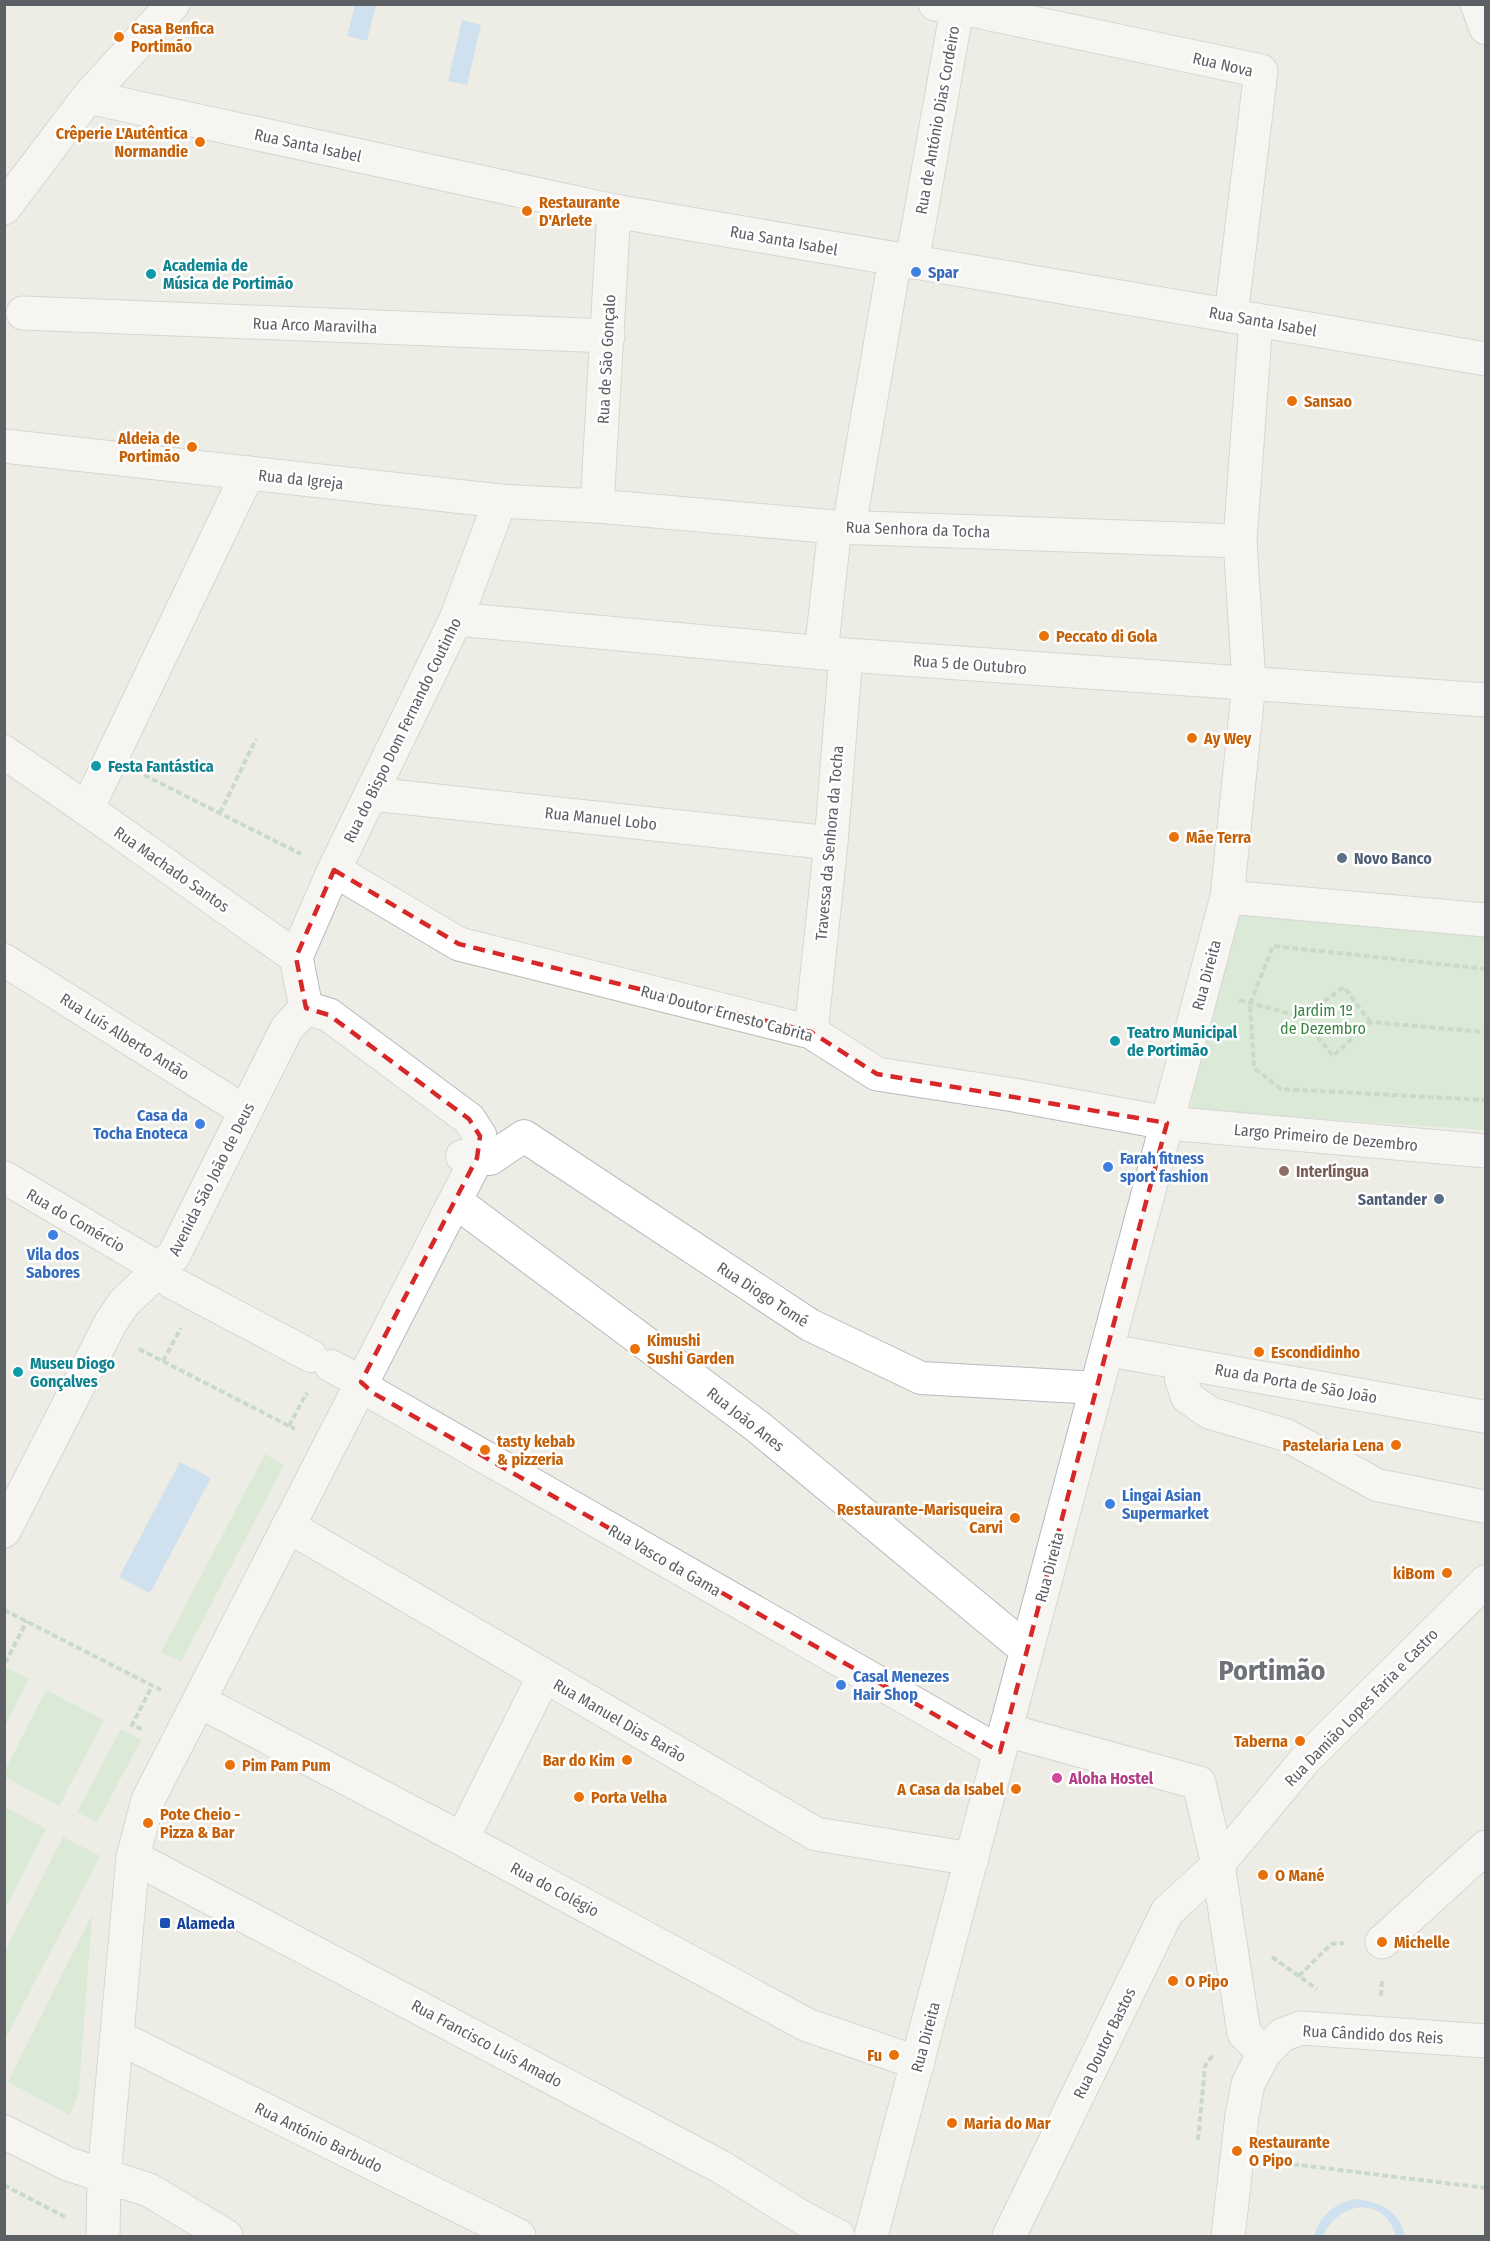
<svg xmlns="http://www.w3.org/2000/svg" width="1490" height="2241" font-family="'Fira Sans Condensed',sans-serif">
<rect width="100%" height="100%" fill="#eeede5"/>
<!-- green -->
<path fill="#c3e4c5" d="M1239,911l246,25v194l-295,-20 24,-117z
M265,1454l19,11 -103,197 -20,-10z
M5,1667l24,12 -24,48z
M46,1690l58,30 -45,86 -54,-29v-7z
M121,1729l20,11 -44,83 -20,-11z
M5,1807l41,22 -41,80z
M63,1837l37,19 -95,184v-89z
M92,1915l-13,176 -9,24 -62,-33z"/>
<!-- water -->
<path fill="#a9d1fa" d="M355,5h21l-9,36 -20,-5z
M462,20l19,5 -14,60 -19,-4z
M180,1462l31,16 -61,115 -31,-16z
M1354,2199c24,2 46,11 51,37h-9c-11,-40 -57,-36 -73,0h-9c6,-21 19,-31 40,-37z"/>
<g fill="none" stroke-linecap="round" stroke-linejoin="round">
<!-- pedestrian casing -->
<g stroke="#b7b9be" stroke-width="34">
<path id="pedestrian" d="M4,960l242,152
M462,1156l28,3 34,-23 286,189 111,53 176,10
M4,1177l144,85
M171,1282l140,74
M1107,1350l379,67
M1182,1363l-1,16 6,18 23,16 76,22 91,50 109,22
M331,1366l30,16 12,11 627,359
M1218,1865l87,-105 181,-179"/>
</g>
<!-- minor casing -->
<g stroke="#b7b9be" stroke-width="35">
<path id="minor" d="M935,4l46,8 280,59 -30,245
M88,97l526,114
M4,208l84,-111 85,-93
M912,262l45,-253
M23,313l585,23
M4,446l244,27
M597,506l238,21 405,14
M849,526l46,-267
M456,619l390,36 640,45
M821,653l14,-126
M4,752l83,57
M372,794l459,49
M334,870l125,74 352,88 66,42 137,21 153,28 319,28
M1227,897l22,-214 -9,-142 16,-221
M296,957l38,-87 122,-251 44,-118
M811,1032l20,-189 15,-188
M455,1201l302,225 270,224
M288,1526l528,308 156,25
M199,1701l263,138 345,186 111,38
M1006,1730l193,53 19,82 26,168 20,20
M462,1839l82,-163
M133,1857l588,310 82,51 35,18
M1382,1942l104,-95
M118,2037l401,199
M4,2132l64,32 81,26 77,46
M103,2236l1,-59 29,-320 15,-57 329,-642 3,-22 -11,-17 -140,-104 -23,-7
M1009,2236l158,-324 51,-47"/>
</g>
<!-- tertiary casing -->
<g stroke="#b7b9be" stroke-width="35">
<path id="tertiary" d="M1477,4l9,24
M4,1531l107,-209 13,-19 50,-48 113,-227 19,-20 -10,-51 -209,-148 161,-336 252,28 97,5 17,-295 872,148
M871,2236l356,-1339 259,23
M1228,2236l14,-121 6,-31 16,-31 18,-18 19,-7 185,13"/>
</g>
<!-- path -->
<path stroke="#9cc4ab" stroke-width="4" stroke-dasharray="6 3" stroke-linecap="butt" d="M144,775l157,79
M220,813l36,-74
M1486,969l-213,-23 -23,58 4,64 27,21 205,11
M1239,1000l63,17 31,39 37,-34 116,10
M1302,1017l42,-30 26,35
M139,1349l156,80
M163,1361l18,-33
M289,1426l17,-32 2,1
M4,1610l157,80
M4,1660l2,1 21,-40
M142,1729l-10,-4 20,-39
M1272,1957l45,32
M1299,1976l32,-32 13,-1
M1381,1996l1,-16
M1198,2140l7,-74 8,-11
M1275,2162l211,26
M4,2185l61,32"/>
<!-- pedestrian -->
<use href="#pedestrian" stroke="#fff" stroke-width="32"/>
<!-- minor -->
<use href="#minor" stroke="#fff" stroke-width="33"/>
<!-- tertiary -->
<use href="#tertiary" stroke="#fff" stroke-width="33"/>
</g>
<!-- marked area -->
<path d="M0 0H1490V2241H0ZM334,870l125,74 352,88 66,42 290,49 -167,629 -627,-359 -12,-11 116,-224 3,-22 -11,-17 -140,-104 -23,-7 -10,-51z" fill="#eeede5" fill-opacity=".55" fill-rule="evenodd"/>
<path fill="none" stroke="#d62828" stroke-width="4.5" stroke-dasharray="12 8" stroke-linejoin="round" d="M334,870l125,74 352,88 66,42 290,49 -167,629 -627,-359 -12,-11 116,-224 3,-22 -11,-17 -140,-104 -23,-7 -10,-51z"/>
<!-- markers -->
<g fill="#e8710a" stroke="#fff" stroke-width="2">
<circle cx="119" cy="37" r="6"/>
<circle cx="200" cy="142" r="6"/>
<circle cx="527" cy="211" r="6"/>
<circle cx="1292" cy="401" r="6"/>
<circle cx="192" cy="447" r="6"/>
<circle cx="1044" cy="636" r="6"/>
<circle cx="1192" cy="738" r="6"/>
<circle cx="1174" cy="837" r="6"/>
<circle cx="635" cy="1349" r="6"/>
<circle cx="1259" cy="1352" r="6"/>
<circle cx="1396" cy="1445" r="6"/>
<circle cx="485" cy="1450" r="6"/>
<circle cx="1015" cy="1518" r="6"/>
<circle cx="1447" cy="1573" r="6"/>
<circle cx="1300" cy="1741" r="6"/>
<circle cx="627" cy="1760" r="6"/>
<circle cx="230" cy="1765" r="6"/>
<circle cx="1016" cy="1789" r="6"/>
<circle cx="579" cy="1797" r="6"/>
<circle cx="148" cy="1823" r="6"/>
<circle cx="1263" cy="1875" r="6"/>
<circle cx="1382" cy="1942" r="6"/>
<circle cx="1173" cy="1981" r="6"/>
<circle cx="894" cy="2055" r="6"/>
<circle cx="952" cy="2123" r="6"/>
<circle cx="1237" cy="2151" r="6"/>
</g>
<g fill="#3f7fe0" stroke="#fff" stroke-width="2">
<circle cx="916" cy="272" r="6"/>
<circle cx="200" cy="1124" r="6"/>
<circle cx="1108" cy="1167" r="6"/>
<circle cx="53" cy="1235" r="6"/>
<circle cx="1110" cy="1504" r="6"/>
<circle cx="841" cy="1685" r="6"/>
</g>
<g fill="#0f9aa8" stroke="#fff" stroke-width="2">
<circle cx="151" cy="274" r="6"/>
<circle cx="96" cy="766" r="6"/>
<circle cx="1115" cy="1041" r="6"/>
<circle cx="18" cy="1372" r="6"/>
</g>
<g fill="#5c6f8a" stroke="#fff" stroke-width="2">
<circle cx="1342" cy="858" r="6"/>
<circle cx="1439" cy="1199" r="6"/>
</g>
<circle fill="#8d6e63" stroke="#fff" stroke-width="2" cx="1284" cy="1171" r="6"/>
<circle fill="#d1479c" stroke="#fff" stroke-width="2" cx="1057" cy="1778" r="6"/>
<rect fill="#1a4fb4" stroke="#fff" stroke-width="2" x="159" y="1917" width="12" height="12" rx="3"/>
<g text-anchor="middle" stroke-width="5" stroke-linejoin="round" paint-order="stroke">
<!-- food labels -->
<g font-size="16" font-weight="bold" fill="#c56008" stroke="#fff" text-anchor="start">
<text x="131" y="34">Casa Benfica<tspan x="131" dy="18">Portimão</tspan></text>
<text x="188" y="139" text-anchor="end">Crêperie L'Autêntica<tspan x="188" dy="18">Normandie</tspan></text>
<text x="539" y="208">Restaurante<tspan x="539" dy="18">D'Arlete</tspan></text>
<text x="1304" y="407">Sansao</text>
<text x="180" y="444" text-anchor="end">Aldeia de<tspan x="180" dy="18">Portimão</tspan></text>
<text x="1056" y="642">Peccato di Gola</text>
<text x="1204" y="744">Ay Wey</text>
<text x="1186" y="843">Mãe Terra</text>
<text x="647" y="1346">Kimushi<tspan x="647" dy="18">Sushi Garden</tspan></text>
<text x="1271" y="1358">Escondidinho</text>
<text x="497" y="1447">tasty kebab<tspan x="497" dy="18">&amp; pizzeria</tspan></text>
<text x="1384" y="1451" text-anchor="end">Pastelaria Lena</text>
<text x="1003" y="1515" text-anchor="end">Restaurante-Marisqueira<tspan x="1003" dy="18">Carvi</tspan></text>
<text x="1435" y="1579" text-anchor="end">kiBom</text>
<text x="1288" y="1747" text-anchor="end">Taberna</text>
<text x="615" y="1766" text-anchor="end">Bar do Kim</text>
<text x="242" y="1771">Pim Pam Pum</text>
<text x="1004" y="1795" text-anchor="end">A Casa da Isabel</text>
<text x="591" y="1803">Porta Velha</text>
<text x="160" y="1820">Pote Cheio -<tspan x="160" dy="18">Pizza &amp; Bar</tspan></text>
<text x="1275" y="1881">O Mané</text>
<text x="1394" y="1948">Michelle</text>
<text x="1185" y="1987">O Pipo</text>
<text x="882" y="2061" text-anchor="end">Fu</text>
<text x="964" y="2129">Maria do Mar</text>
<text x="1249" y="2148">Restaurante<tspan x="1249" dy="18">O Pipo</tspan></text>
</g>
<!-- street labels -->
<g font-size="16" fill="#5c5f64" stroke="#fff">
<text transform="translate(1223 64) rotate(13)" y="6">Rua Nova</text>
<text transform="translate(937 120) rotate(-80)" y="6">Rua de António Dias Cordeiro</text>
<text transform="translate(308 145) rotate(12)" y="6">Rua Santa Isabel</text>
<text transform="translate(784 240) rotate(10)" y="6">Rua Santa Isabel</text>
<text transform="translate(1263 321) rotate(10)" y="6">Rua Santa Isabel</text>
<text transform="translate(315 325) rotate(2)" y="6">Rua Arco Maravilha</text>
<text transform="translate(606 359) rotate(-87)" y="6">Rua de São Gonçalo</text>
<text transform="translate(301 479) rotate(6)" y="6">Rua da Igreja</text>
<text transform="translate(918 529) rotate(2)" y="6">Rua Senhora da Tocha</text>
<text transform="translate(970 664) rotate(4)" y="6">Rua 5 de Outubro</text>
<text transform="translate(402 730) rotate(-64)" y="6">Rua do Bispo Dom Fernando Coutinho</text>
<text transform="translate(601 818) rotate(6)" y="6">Rua Manuel Lobo</text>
<text transform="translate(829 843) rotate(-85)" y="6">Travessa da Senhora da Tocha</text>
<text transform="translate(172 869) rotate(35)" y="6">Rua Machado Santos</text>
<text transform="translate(1206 975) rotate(-75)" y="6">Rua Direita</text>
<text transform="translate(727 1013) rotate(15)" y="6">Rua Doutor Ernesto Cabrita</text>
<text transform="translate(125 1036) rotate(32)" y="6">Rua Luís Alberto Antão</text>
<text transform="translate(1326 1137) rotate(5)" y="6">Largo Primeiro de Dezembro</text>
<text transform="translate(211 1179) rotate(-63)" y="6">Avenida São João de Deus</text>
<text transform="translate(76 1220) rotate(30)" y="6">Rua do Comércio</text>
<text transform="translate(763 1294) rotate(33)" y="6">Rua Diogo Tomé</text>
<text transform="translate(1296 1383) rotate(10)" y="6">Rua da Porta de São João</text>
<text transform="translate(746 1419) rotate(38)" y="6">Rua João Anes</text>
<text transform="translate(665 1560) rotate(30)" y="6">Rua Vasco da Gama</text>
<text transform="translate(1049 1567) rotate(-75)" y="6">Rua Direita</text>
<text transform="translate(1361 1707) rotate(-46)" y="6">Rua Damião Lopes Faria e Castro</text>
<text transform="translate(620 1720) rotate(30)" y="6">Rua Manuel Dias Barão</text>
<text transform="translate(555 1889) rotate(28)" y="6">Rua do Colégio</text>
<text transform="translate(1373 2034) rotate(3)" y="6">Rua Cândido dos Reis</text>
<text transform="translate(925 2037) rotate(-75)" y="6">Rua Direita</text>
<text transform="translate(487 2043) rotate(28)" y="6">Rua Francisco Luís Amado</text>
<text transform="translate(1104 2043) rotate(-64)" y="6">Rua Doutor Bastos</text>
<text transform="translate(319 2137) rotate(26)" y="6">Rua António Barbudo</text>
</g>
<!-- culture labels -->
<g font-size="16" font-weight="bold" fill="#0d838f" stroke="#fff" text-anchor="start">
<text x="163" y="271">Academia de<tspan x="163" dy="18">Música de Portimão</tspan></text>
<text x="108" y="772">Festa Fantástica</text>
<text x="1127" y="1038">Teatro Municipal<tspan x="1127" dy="18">de Portimão</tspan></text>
<text x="30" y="1369">Museu Diogo<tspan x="30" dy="18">Gonçalves</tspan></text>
</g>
<!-- shop labels -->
<g font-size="16" font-weight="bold" fill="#366cbe" stroke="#fff" text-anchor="start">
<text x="928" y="278">Spar</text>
<text x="188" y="1121" text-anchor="end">Casa da<tspan x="188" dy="18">Tocha Enoteca</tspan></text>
<text x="1120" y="1164">Farah fitness<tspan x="1120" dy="18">sport fashion</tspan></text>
<text x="53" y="1260" text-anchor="middle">Vila dos<tspan x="53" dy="18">Sabores</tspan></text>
<text x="1122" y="1501">Lingai Asian<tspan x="1122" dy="18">Supermarket</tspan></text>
<text x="853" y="1682">Casal Menezes<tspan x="853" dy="18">Hair Shop</tspan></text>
</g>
<!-- service labels -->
<g font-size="16" font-weight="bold" fill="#4e5e75" stroke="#fff" text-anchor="start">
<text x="1354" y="864">Novo Banco</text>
<text x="1427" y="1205" text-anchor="end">Santander</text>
</g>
<!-- park labels -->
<g font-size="16" fill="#3b8543" stroke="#fff">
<text x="1323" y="1016">Jardim 1º<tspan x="1323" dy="18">de Dezembro</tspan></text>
</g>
<!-- education labels -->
<g font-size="16" font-weight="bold" fill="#785e54" stroke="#fff" text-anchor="start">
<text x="1296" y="1177">Interlíngua</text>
</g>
<!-- hotel labels -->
<g font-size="16" font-weight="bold" fill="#b23c85" stroke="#fff" text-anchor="start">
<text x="1069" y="1784">Aloha Hostel</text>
</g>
<!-- transit labels -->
<g font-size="16" font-weight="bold" fill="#164399" stroke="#fff" text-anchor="start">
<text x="177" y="1929">Alameda</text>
</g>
<!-- town labels -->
<g font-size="28" font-weight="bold" fill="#6e7176" stroke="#fff">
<text x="1272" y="1680">Portimão</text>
</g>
</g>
<!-- border -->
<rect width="1490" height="2241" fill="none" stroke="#5c5f64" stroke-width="12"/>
</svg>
